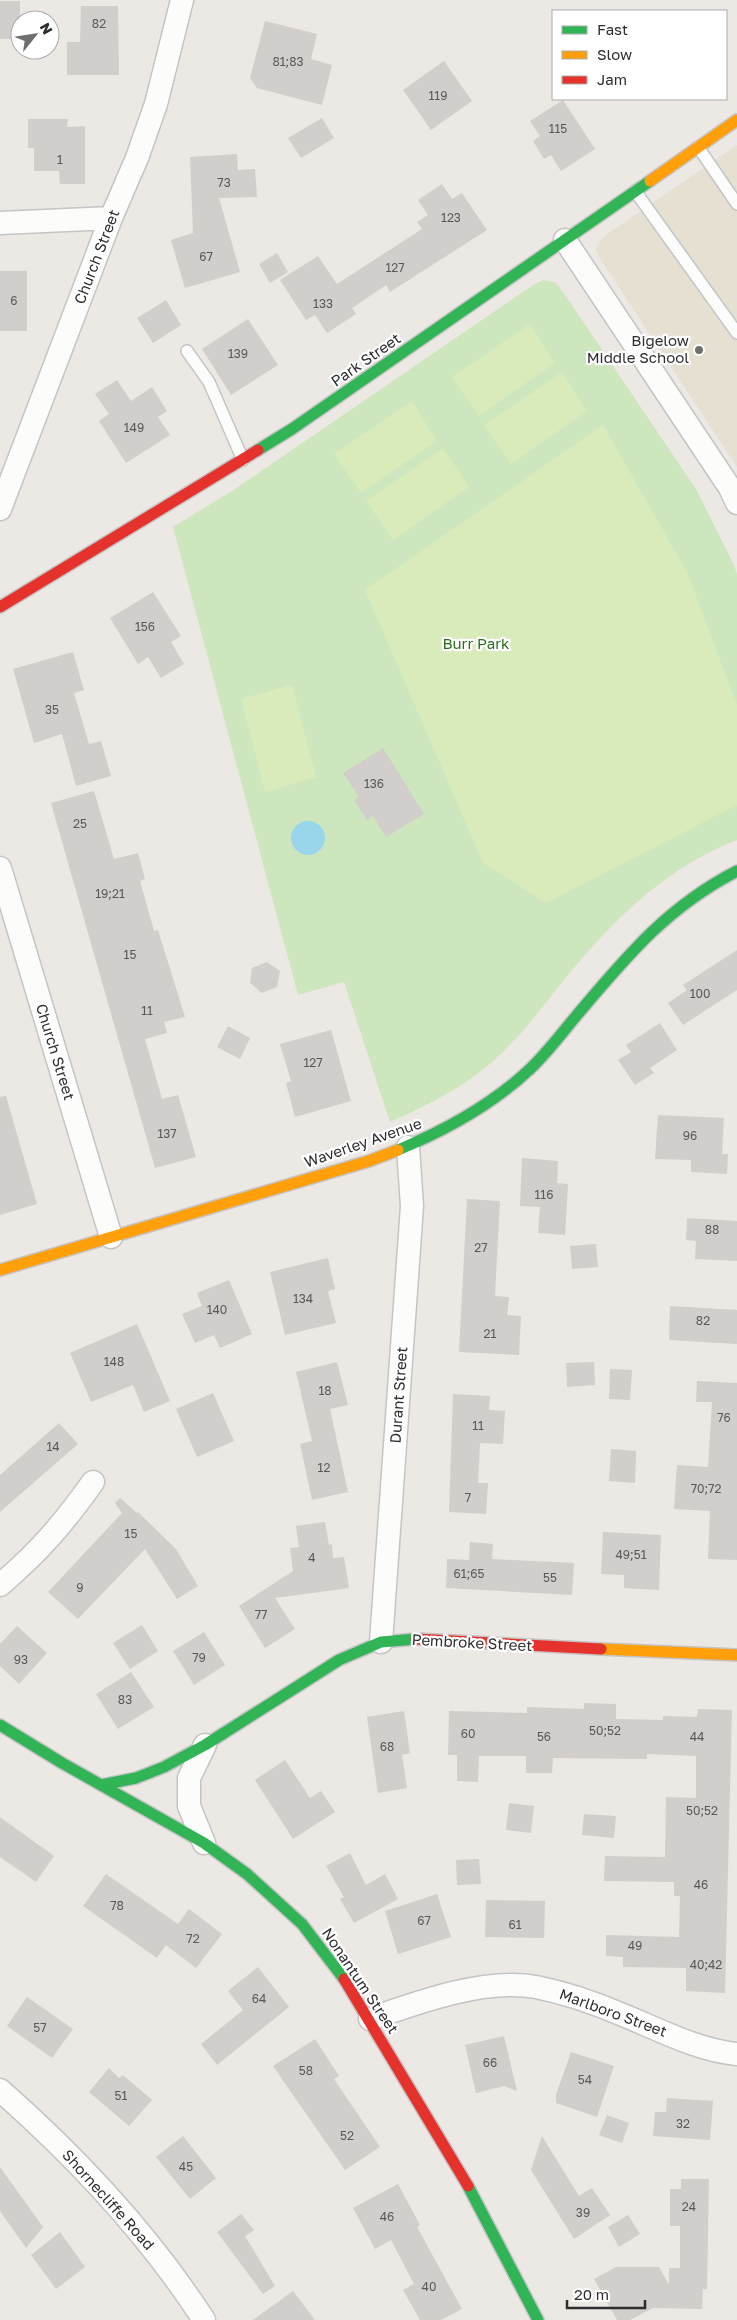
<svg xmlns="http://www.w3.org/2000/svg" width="737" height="2320" font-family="'Golos Text',sans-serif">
<rect width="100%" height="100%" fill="#ece8e4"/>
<!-- education -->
<path fill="#e6e0d3" d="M737,145v322l-138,-210 -3,-8 4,-8 9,-8z"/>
<!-- green -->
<path fill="#cee6be" d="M543,280l12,2 8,10 133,197 38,76 3,9v266c-62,24 -109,66 -152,115 -32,36 -58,77 -94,108 -30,26 -66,43 -101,59l-46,-140 -46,13 -125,-468 62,-38 298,-204z"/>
<!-- pitch -->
<path fill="#d9eabb" d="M530,324l25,39 -76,53 -27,-39z
M562,372l25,39 -76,53 -27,-39z
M412,401l25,40 -76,52 -27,-39z
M603,425l84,147 50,133v100l-191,98 -63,-40 -118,-273z
M443,448l26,39 -76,53 -27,-39z
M292,685l24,92 -51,15 -24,-93z"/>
<!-- water -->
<path fill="#99d6ec" d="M291 838a17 17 0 1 1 34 0a17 17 0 1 1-34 0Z"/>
<!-- building -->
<path fill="#d1cecb" d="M0,1h20v38h-20z
M81,6h37l1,69h-52v-33h13z
M265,21l52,13 -6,25 21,6 -10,40 -65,-17 -7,-10z
M444,61l28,40 -41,29 -28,-40z
M563,100l32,49 -34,22 -10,-16 -7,4 -11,-18 7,-5 -10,-15z
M322,118l12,20 -33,20 -13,-20z
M28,119h40l-1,8 18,-1v58h-25l-1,-13h-25v-23h-6z
M237,154l1,16 17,-1 2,28 -38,1 21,74 -55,16 -14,-48 22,-7 -3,-76z
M442,184l10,15 10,-6 25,37 -97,62 -4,-7 -34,23 4,6 -29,19 -12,-18 -9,5 -26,-40 38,-24 19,28 85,-55 -5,-7 11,-7 -10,-15z
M277,253l11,19 -18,11 -11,-19z
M0,271h27v60h-27z
M166,300l15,25 -28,18 -16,-25z
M248,319l30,46 -47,30 -29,-46z
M117,380l14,21 21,-14 15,24 -9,6 12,18 -44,28 -27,-42 10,-7 -14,-20z
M153,592l28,44 -10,6 13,22 -23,14 -13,-21 -10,7 -28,-46z
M73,652l11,38 -10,3 15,51 12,-3 10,35 -35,10 -14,-52 -28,9 -21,-74z
M383,748l41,66 -38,23 -13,-21 -6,4 -13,-20 5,-3 -16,-24z
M94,791l20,68 24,-6 7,26 -5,2 14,50 4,-1 27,87 -21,5 3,11 -22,6 17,60 16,-4 18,62 -41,11 -104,-365z
M737,950v40l-54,35 -15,-22 19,-13 -4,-5z
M267,962l13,9 -3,16 -15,6 -12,-10 2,-15z
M660,1023l17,27 -27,18 4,5 -19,12 -17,-25 13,-8 -5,-7z
M228,1026l22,12 -10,21 -23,-12z
M331,1030l20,71 -56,16 -9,-34 5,-2 -11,-37z
M6,1096l31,108 -37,11v-118z
M658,1115l66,3 -2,36h6l-1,20 -36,-2v-12l-36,-1z
M522,1158l36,3 -1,22 11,1 -3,51 -27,-2 2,-26 -20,-1z
M467,1199l33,2 -5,95 14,1 -2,18 14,1 -2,39 -60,-3z
M687,1218l50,3v40l-42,-2 1,-18 -10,-1z
M596,1244l2,23 -26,2 -2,-23z
M328,1258l7,31 -7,2 8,32 -51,12 -15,-63z
M229,1280l23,54 -32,14 -6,-13 -19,8 -13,-29 20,-8 -5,-13z
M670,1306l67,4v34l-68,-4z
M137,1324l33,77 -26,11 -11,-27 -42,17 -21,-49z
M337,1362l11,43 -18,4 18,83 -36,8 -12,-56 12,-3 -16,-69z
M594,1362l1,23 -28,2 -1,-24z
M610,1369l22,1 -2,30 -21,-1z
M697,1381l40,2v177l-29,-1 2,-48 -36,-2 3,-44 31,2 4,-65h-16z
M213,1393l21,48 -37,16 -21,-48z
M453,1394l37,2 -1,14 16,1 -2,33 -23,-1 -2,40h10l-2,31 -37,-2z
M59,1423l19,21 -78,68v-37z
M611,1449l25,2 -1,32 -26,-2z
M120,1498l17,15 1,-1 38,37 22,37 -21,13 -32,-50 -67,70 -30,-27 74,-79 -7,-10z
M325,1522l4,23 3,-1 1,14 11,-1 5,31 -74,10 20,31 -30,19 -26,-42 54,-35 -3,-23 9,-1 -3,-21z
M603,1532l58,3 -2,55 -35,-2v-13l-23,-1z
M470,1542l23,2 -1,15 82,4 -2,32 -126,-7 1,-29 22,1z
M142,1625l16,26 -28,18 -17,-26z
M17,1626l30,27 -28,31 -19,-18v-22z
M204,1632l21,33 -31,20 -21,-34z
M131,1672l23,35 -36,22 -22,-35z
M584,1703l32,1v15l47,1v-4l34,1 1,-8 34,1 -7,283 -39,-2v-23l-63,-1v-10l-17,-1v-21l73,2 1,-41h-6v-14l-70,-1 1,-25 60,1 1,-60 30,1v-42l-49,-2v5l-94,-1 -1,15h-26v-17h-47l-1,26 -21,-1v-26h-9l1,-44 78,2v-6l57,2z
M404,1711l6,42 -8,2 5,33 -29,5 -11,-76z
M285,1760l25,38 11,-7 14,21 -42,27 -38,-59z
M509,1803l25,3 -3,27 -25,-3z
M584,1814l32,2 -2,22 -32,-3z
M0,1817l54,39 -18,26 -36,-25z
M350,1853l16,32 19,-11 13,25 -44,24 -14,-24 4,-2 -18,-31z
M479,1859l2,25 -24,1 -1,-25z
M106,1874l72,50 11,-15 33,25 -26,34 -30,-23 -9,13 -74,-52z
M437,1894l14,43 -53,17 -13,-43z
M486,1900l59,1 -1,37 -59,-1z
M258,1967l31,40 -72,58 -16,-21 42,-34 -15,-19z
M27,1997l46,32 -21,29 -45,-32z
M504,2036l13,55 -13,-5 -28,7 -11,-48z
M315,2039l24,37 -5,3 46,68 -35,23 -72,-104z
M571,2052l43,14 -17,51 -41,-14v-8z
M109,2068l10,10 4,-3 29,25 -23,26 -40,-34z
M667,2098l46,3 -3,39 -57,-4 2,-24h11z
M607,2115l22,8 -7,20 -23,-8z
M183,2136l33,42 -26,21 -34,-42z
M542,2136l37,60 13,-8 18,27 -36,24 -43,-69z
M0,2167l43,60 -17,21 -26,-37z
M681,2179h28l-2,110h-4l-1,20 -49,-1 -23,12h-13l-23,-41 22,-12h43l10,18v-17h11v-42h-10v-37h11z
M398,2184l22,41 -3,2 45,82 -21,11h-21l-17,-30 11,-6 -23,-44 -16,9 -22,-41z
M241,2214l13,16 -9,6 30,50 -12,8 -46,-62z
M628,2215l12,19 -21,13 -11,-20z
M60,2232l25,35 -29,22 -25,-34z
M293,2291l22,29h-62z"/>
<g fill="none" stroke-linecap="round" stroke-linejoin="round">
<!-- lane casing -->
<g stroke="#c5c4c5" stroke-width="14">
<path id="lane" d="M698,147l39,57
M635,191l102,142
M187,351l22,31 34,78"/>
</g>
<!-- street casing -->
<g stroke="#c5c4c5" stroke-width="25">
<path id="street" d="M0,223l111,-5
M565,240l165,248 7,15
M0,509l111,-291 26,-60 19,-54 26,-104
M0,868l111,369
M0,1585c40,-34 63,-61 93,-103
M381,1642l31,-436 -4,-59
M204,1843l-15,-37v-28l16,-33
M370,2019c49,-17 114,-41 166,-32 30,6 59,16 87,28 37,15 74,35 114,39
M0,2090c76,67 149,145 204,230"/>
</g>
<!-- fast casing -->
<g stroke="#c5c4c5" stroke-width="14">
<path id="fast" d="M258,450l34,-21 358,-248
M398,1150c48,-20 94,-45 132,-81 17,-16 32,-36 47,-54 50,-59 90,-108 160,-144
M0,1725l62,38 142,80 43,31 55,50 42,55
M101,1785l35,-7 28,-11 41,-22 134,-85 42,-18 35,-3
M468,2186l70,134"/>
</g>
<!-- slow casing -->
<g stroke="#c5c4c5" stroke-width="14">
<path id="slow" d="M650,181l87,-61
M0,1270l369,-109 29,-11
M601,1649l136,6"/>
</g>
<!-- jam casing -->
<g stroke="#c5c4c5" stroke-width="14">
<path id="jam" d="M0,607l258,-157
M416,1639l185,10
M344,1979l124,207"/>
</g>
<!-- lane -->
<use href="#lane" stroke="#fcfcfb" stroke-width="11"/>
<!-- street -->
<use href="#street" stroke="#fcfcfb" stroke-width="22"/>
<!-- fast -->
<use href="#fast" stroke="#30b455" stroke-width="11"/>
<!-- slow -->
<use href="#slow" stroke="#ff9f0a" stroke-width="11"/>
<!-- jam -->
<use href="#jam" stroke="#e5322d" stroke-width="11"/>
</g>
<!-- markers -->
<circle fill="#706f6e" stroke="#fff" stroke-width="2" cx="699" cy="350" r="5"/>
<g text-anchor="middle" stroke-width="4.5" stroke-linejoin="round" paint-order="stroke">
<!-- number labels -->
<g font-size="12" fill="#585857">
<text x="99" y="28">82</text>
<text x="288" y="66">81;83</text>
<text x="438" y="100">119</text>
<text x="558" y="133">115</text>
<text x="60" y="164">1</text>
<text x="224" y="187">73</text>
<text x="451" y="222">123</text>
<text x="206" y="261">67</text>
<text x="395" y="272">127</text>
<text x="14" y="305">6</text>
<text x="323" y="308">133</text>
<text x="238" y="358">139</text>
<text x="134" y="432">149</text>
<text x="145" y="631">156</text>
<text x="52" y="714">35</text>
<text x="374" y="788">136</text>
<text x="80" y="828">25</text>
<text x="110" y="898">19;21</text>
<text x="130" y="959">15</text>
<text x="700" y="998">100</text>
<text x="147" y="1015">11</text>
<text x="313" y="1067">127</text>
<text x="167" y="1138">137</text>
<text x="690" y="1140">96</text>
<text x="544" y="1199">116</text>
<text x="712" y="1234">88</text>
<text x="481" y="1252">27</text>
<text x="303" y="1303">134</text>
<text x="217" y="1314">140</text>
<text x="703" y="1325">82</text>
<text x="490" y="1338">21</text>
<text x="114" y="1366">148</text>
<text x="325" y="1395">18</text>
<text x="724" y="1422">76</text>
<text x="478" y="1430">11</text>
<text x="53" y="1451">14</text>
<text x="324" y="1472">12</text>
<text x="706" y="1493">70;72</text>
<text x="468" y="1502">7</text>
<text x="131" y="1538">15</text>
<text x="631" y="1559">49;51</text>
<text x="312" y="1562">4</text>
<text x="469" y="1578">61;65</text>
<text x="550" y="1582">55</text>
<text x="80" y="1592">9</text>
<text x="261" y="1619">77</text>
<text x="199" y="1662">79</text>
<text x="21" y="1664">93</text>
<text x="125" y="1704">83</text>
<text x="605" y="1735">50;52</text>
<text x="468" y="1738">60</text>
<text x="544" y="1741">56</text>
<text x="697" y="1741">44</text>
<text x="387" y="1751">68</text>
<text x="702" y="1815">50;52</text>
<text x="701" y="1889">46</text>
<text x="117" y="1910">78</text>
<text x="424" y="1925">67</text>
<text x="515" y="1929">61</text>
<text x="193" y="1943">72</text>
<text x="635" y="1950">49</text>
<text x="706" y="1969">40;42</text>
<text x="259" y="2003">64</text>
<text x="40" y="2032">57</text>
<text x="490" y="2067">66</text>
<text x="306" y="2075">58</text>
<text x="585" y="2084">54</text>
<text x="121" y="2100">51</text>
<text x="683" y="2128">32</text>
<text x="347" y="2140">52</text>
<text x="186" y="2171">45</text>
<text x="689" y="2211">24</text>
<text x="583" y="2217">39</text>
<text x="387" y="2221">46</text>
<text x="429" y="2291">40</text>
</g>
<!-- street labels -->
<g font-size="15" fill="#2e2e2e" stroke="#fff">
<text transform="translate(97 257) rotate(-69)" y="5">Church Street</text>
<text transform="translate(366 360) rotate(-35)" y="5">Park Street</text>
<text transform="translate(55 1052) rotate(73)" y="5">Church Street</text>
<text transform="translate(363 1143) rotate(-19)" y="5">Waverley Avenue</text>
<text transform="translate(399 1395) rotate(-86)" y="5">Durant Street</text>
<text transform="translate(472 1643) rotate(3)" y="5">Pembroke Street</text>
<text transform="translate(360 1981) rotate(56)" y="5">Nonantum Street</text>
<text transform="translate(613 2013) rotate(20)" y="5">Marlboro Street</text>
<text transform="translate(108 2200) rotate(48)" y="5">Shornecliffe Road</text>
</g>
<!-- poi labels -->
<g font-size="15" fill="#2e2e2e" stroke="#fff" text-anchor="end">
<text x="689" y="346">Bigelow<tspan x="689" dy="17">Middle School</tspan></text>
</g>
<!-- park labels -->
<g font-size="15" fill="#2c6e1b" stroke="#fff">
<text x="476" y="649">Burr Park</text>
</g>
</g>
<!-- legend -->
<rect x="552" y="10" width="175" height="90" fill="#ffffff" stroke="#ababab"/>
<rect x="562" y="26" width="25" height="8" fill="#30b455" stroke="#ababab"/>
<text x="597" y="35" font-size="15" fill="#2e2e2e">Fast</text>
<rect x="562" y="51" width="25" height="8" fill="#ff9f0a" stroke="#ababab"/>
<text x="597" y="60" font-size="15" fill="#2e2e2e">Slow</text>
<rect x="562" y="76" width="25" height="8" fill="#e5322d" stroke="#ababab"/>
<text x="597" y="85" font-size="15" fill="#2e2e2e">Jam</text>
<!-- north arrow -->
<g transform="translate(35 35) rotate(60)"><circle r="24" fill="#ffffff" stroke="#ababab"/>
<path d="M0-4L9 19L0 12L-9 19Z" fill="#706f6e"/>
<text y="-8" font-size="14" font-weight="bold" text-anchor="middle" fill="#2e2e2e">N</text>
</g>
<!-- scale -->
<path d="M567 2300v8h78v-8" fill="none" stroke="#2e2e2e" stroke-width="2.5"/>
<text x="574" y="2300" font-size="15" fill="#2e2e2e" stroke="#ffffff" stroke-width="4" paint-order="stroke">20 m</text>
</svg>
